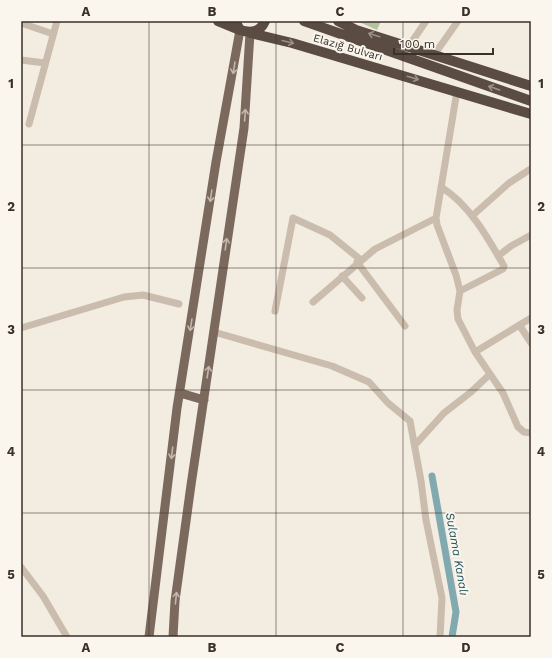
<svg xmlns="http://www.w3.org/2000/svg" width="552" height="658" font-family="'Work Sans',sans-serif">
<rect width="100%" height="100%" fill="#f3ece1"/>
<!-- green -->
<path fill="#b5c2a1" d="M357,21h24l-4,9z"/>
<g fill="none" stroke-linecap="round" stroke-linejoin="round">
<!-- canal -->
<path stroke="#80aab0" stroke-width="7" d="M432,476l24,136 -4,25"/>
<!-- minor -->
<path stroke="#cbbdad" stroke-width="7" d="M21,23l32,11
M409,46l17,-25
M434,55l24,-34
M21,60l24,3
M457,91l-21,127 1,7 19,50 4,16 -3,19 1,9 17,33 28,41 15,34 6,5 7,1
M29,124l28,-103
M441,187c28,17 47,51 63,79l-1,3 -43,22
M472,216l37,-33 20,-13
M498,256l13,-10 20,-11
M357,262l48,64
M342,276l20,22
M313,302l62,-53 61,-31
M275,311l18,-93 37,17 31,25
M520,326l11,17
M21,328l103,-31 19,-2 36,9
M214,332l118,34 37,16 19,21 22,18 11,60 5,39 16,78 -2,39
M475,352l56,-34
M415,445l29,-32 27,-21 18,-17
M21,567l22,29 24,41"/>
<!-- major -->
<path stroke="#7b695d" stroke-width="9" d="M180,393l24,7
M149,637l28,-229 39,-246 24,-132
M173,637l2,-36 16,-116 53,-357 6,-95"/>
<!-- highway -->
<path stroke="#5a4c43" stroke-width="10" d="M218,21l22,9
M235,21l5,9c10,3 20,3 25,-9
M304,21l227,80
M338,21l18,9 175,56
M250,33l42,10 239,71"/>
</g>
<!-- one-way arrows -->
<defs><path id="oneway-shaft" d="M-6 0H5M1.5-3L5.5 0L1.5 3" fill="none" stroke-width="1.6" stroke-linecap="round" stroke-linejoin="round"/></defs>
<g stroke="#9a9087">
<use href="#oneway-shaft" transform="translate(374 35) rotate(-163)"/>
<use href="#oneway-shaft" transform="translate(288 42) rotate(14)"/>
<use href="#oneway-shaft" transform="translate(413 78) rotate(16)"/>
<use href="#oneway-shaft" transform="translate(494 88) rotate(-161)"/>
</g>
<g stroke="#c1b7ad">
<use href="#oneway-shaft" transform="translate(234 68) rotate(99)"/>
<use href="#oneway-shaft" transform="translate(245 115) rotate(-86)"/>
<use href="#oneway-shaft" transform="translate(211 196) rotate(98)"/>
<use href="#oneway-shaft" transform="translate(226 244) rotate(-82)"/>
<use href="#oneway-shaft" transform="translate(191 325) rotate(99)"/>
<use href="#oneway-shaft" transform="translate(208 372) rotate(-81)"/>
<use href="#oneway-shaft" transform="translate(172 453) rotate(97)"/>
<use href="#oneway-shaft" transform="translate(176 598) rotate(-84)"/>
</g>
<!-- grid -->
<path fill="none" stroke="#3a312b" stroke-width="1" stroke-opacity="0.55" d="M149,21v616M276,21v616M403,21v616M21,145h510M21,268h510M21,390h510M21,513h510"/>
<g text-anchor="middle" stroke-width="4" stroke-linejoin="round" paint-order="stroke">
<!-- street labels -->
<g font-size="11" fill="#3a312b" stroke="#faf6ee">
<text transform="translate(348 47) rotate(16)" y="4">Elazığ Bulvarı</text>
</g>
<!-- water labels -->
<g font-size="12" font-style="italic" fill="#21535b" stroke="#faf6ee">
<text transform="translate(457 554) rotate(80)" y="4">Sulama Kanalı</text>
</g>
</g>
<!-- border -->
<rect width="552" height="658" fill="none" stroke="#faf6ee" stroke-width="44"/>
<!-- scale -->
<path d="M394 48v6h99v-6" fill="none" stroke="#3a312b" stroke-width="2"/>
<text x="400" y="48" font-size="12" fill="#3a312b" stroke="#faf6ee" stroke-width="3" paint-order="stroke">100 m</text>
<rect x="22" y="22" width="508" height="614" fill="none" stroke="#3a312b" stroke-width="1.5"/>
<g font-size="13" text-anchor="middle" font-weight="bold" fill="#3a312b">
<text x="86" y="16">A</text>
<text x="212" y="16">B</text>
<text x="340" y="16">C</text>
<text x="466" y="16">D</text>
<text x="11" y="88">1</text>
<text x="541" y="88">1</text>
<text x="11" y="211">2</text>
<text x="541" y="211">2</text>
<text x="11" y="334">3</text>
<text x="541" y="334">3</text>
<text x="11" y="456">4</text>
<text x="541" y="456">4</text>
<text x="11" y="579">5</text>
<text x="541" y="579">5</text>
<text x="86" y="652">A</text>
<text x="212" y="652">B</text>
<text x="340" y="652">C</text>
<text x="466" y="652">D</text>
</g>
</svg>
